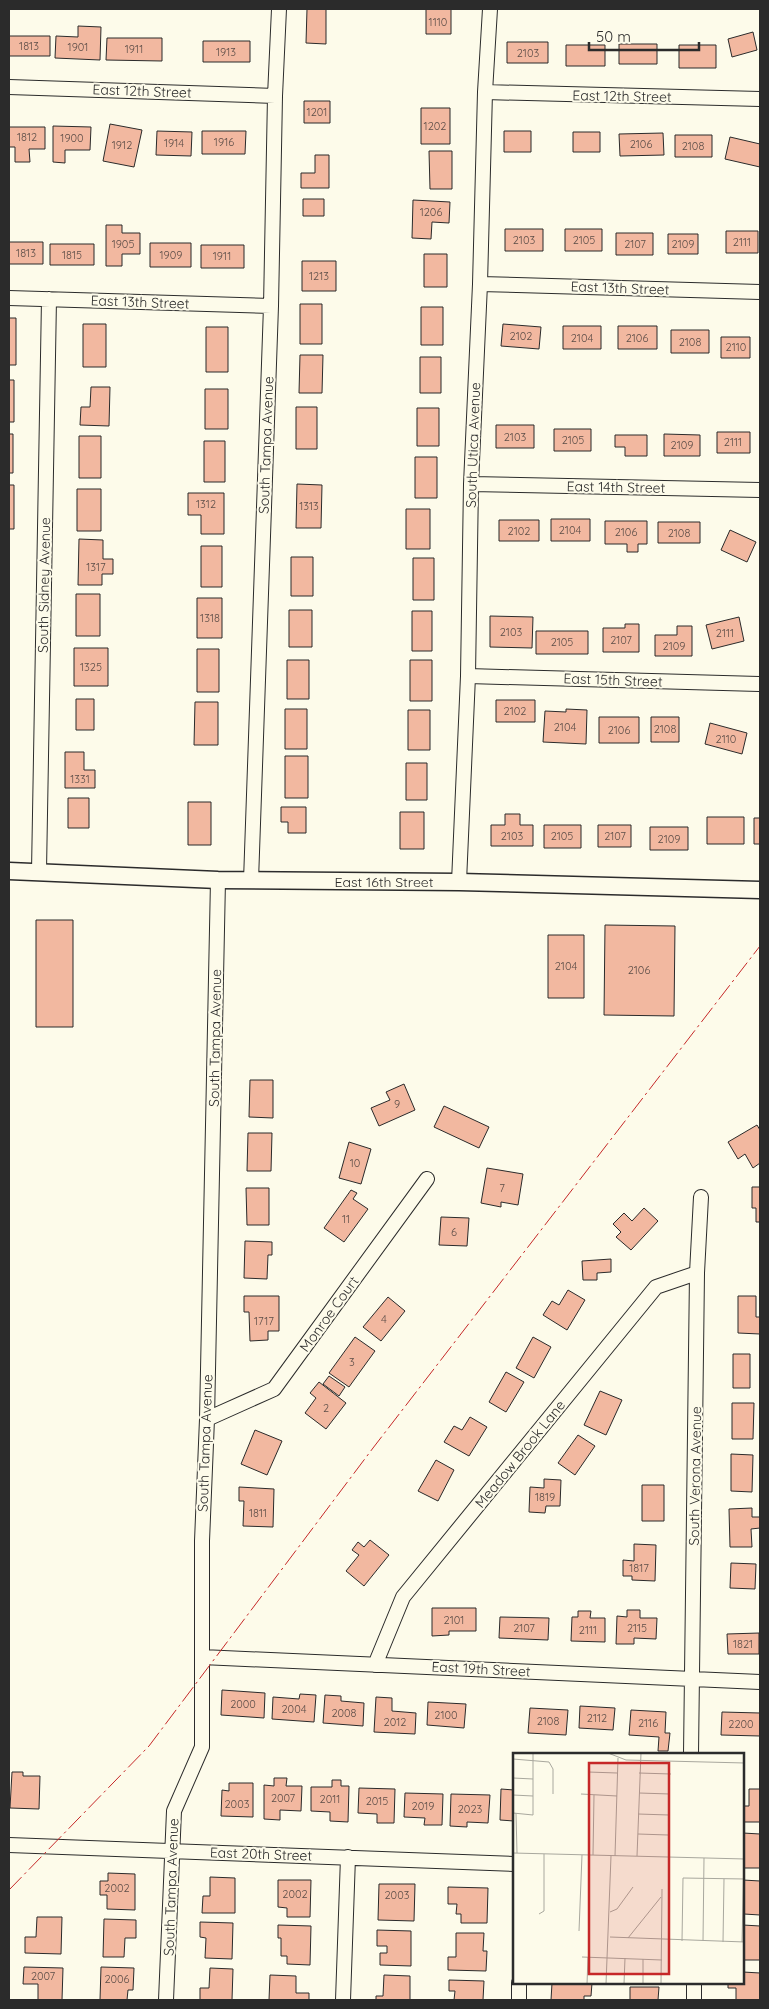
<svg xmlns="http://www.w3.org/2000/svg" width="769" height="2009" font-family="Quicksand,sans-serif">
<rect width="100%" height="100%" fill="#fdfbea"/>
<!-- building -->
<path fill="#f2b8a0" stroke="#2b2b2b" d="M307,9h19v35l-20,-1z
M426,9h25v25h-25z
M78,26l23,1 -1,33 -45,-2 1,-22 22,1z
M753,32l4,18 -25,7 -4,-18z
M9,36h41v20h-41z
M107,38h55v23l-56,-1z
M203,41h47v21h-47z
M507,42h41v21h-41z
M619,44h38v20h-38z
M566,45h39v21h-39z
M679,45h37v23h-37z
M304,101h26v22h-26z
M421,108h29v36h-29z
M110,124l32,6 -8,37 -31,-6z
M53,126l38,1 -1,23h-25v13l-12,-1z
M9,127h36v22h-16l1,13h-15v-15h-6z
M157,131l35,1 -1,24 -35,-1z
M202,131h44l-1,23h-43z
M504,131h27v21h-27z
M573,132h27v20h-27z
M663,133l1,22 -44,1 -1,-22z
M675,135h37v22h-37z
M730,137l30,7v23l-35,-8z
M429,151h23v38h-22z
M315,155h14v33h-28v-15h14z
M303,199h21v17h-21z
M413,200l37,2 -1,21 -17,-1 -1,17 -19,-1z
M106,225h16v8h18v21h-18v12h-16z
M505,229h38v22h-38z
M565,229h37v22h-37z
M726,231h32v22h-32z
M616,233h37v22h-37z
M668,234h30v20h-30z
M9,242h34v22h-34z
M150,243h41v24h-41z
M50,244h44v21h-44z
M201,245h43v23h-43z
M424,254h23v33h-23z
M302,261h34v30h-34z
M300,304h22v40h-22z
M421,307h22v38h-22z
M9,318h7v47h-7z
M83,324h23v43h-23z
M503,324l38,3 -2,22 -38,-3z
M563,326h38v23h-38z
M618,326h39v23h-39z
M206,327h22v45h-22z
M671,330h38v23h-38z
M721,337h29v21h-29z
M300,355h23l-1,38h-23z
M420,357h21v36h-21z
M9,380h5v42h-5z
M91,387h19l-1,39 -29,-1 1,-18h9z
M205,389h23v40h-23z
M296,407h21v42h-21z
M417,408h22v38h-22z
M496,425h38v23h-38z
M554,429h37v22h-37z
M717,432h33v21h-33z
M9,434h4v39h-4z
M664,434l36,1v21h-36z
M615,435h32v21h-22v-9h-10z
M79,436h22v42h-22z
M204,441h21v41h-21z
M415,457h22v41h-22z
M297,484l25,1 -1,43h-25z
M9,485h5v44h-5z
M77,489h24v42h-24z
M188,493h36v41h-23v-19h-13z
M406,509h24v40h-24z
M551,519h39v22h-39z
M499,520h40v21h-40z
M605,521h42v23h-9v8h-11v-8h-22z
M658,522h42v21h-42z
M730,530l26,12 -9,20 -26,-12z
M79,539l24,1v19h10v15h-11v11h-24z
M201,546h21v41h-21z
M291,557h22v39h-22z
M413,558h21v42h-21z
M76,594h24v42h-24z
M197,598h25v40h-25z
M289,610h23v37h-23z
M412,611h20v40h-20z
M490,616l43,1 -1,31 -42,-1z
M739,617l5,24 -32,8 -6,-24z
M625,624h14v28h-36v-24h22z
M677,626h15v30h-37v-21h22z
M536,631h52v23h-52z
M74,648h34v38h-34z
M197,649h22v43h-22z
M287,660h22v39h-22z
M410,660h22v41h-22z
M76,699h18v31h-18z
M496,700h39v22h-39z
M195,702h23v43h-24z
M285,709h22v40h-22z
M566,709l21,1 -1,34 -43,-2 2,-31 21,1z
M408,710h22v40h-22z
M599,717h40v26h-40z
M651,717h28v25h-28z
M710,723l37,10 -5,21 -37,-10z
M65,752h19v18h11v18h-30z
M285,756h23v42h-23z
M406,763h21v37h-21z
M68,798h21v30h-21z
M188,802h23v43h-23z
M281,807h25v26h-18v-11h-7z
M400,812h24v37h-24z
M505,814h15v11h13v21h-42v-21h14z
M707,817h37v27h-37z
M754,818h6v26h-6z
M544,825h37v23h-37z
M598,825h33v22h-33z
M650,827h38v23h-38z
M36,920h37v107h-37z
M605,925l70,1 -1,90 -70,-1z
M548,935h36v63h-36z
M250,1080h23v38l-24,-1z
M404,1084l11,26 -36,16 -8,-18 19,-8 -4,-8z
M444,1106l45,21 -10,21 -45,-21z
M757,1125l3,5v33l-7,5 -8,-14 -7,5 -10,-17z
M248,1133h24l-1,38h-24z
M349,1142l22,7 -10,35 -22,-6z
M487,1168l36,6 -5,31 -17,-3v5l-20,-4z
M752,1187h8v35h-4v-14h-4z
M246,1188h23v37h-22z
M351,1190l6,3 -4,6 15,10 -24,33 -20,-14z
M644,1208l14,13 -27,29 -15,-13 5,-5 -8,-8 11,-11 8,8z
M441,1217l28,1 -2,28 -28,-1z
M245,1241l27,1v13h-4l-1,24 -23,-1z
M611,1259v13l-14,1v7h-14l-1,-19z
M568,1290l17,10 -18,30 -24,-15 9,-14 7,4z
M244,1296h35v35h-11v9l-18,1 -1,-29h-5z
M738,1296h18v21h4v17l-22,-1z
M388,1297l17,14 -24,30 -18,-14z
M355,1337l20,14 -26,36 -20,-14z
M533,1337l18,10 -17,31 -18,-10z
M733,1354h17v34h-17z
M506,1372l18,10 -18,30 -17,-10z
M329,1376l16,11 -6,9 -16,-12z
M319,1382l27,21 -20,26 -21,-16 11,-15 -6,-5z
M600,1391l22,9 -16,35 -22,-10z
M732,1403h22l-1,36h-21z
M470,1417l17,10 -18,29 -25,-14 10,-16 8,4z
M255,1430l27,11 -15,34 -26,-11z
M578,1435l17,11 -20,29 -17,-12z
M731,1454l22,1 -1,37 -21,-1z
M436,1460l18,10 -16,31 -20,-10z
M544,1479l17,1 -1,26h-14l-1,7 -16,-1 1,-25 14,1z
M642,1485h22v36h-22z
M239,1487l35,2 -1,38 -30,-1 1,-25h-5z
M752,1508v9h8v11l-9,1 1,18h-22l-1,-38z
M370,1540l19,15 -25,31 -18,-15 13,-16 -7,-5 6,-8 6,5z
M634,1544l22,1 -1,36 -23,-1v-4h-9v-16l11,1z
M731,1563l25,1 -1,25 -25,-1z
M432,1608h44v23h-27v4l-17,1z
M627,1610h13v8h17l-1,21 -22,-1v6h-18l1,-28 10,1z
M578,1611h13l-1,7h15v24l-34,-1 1,-24h6z
M500,1617l49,1 -1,22 -49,-2z
M759,1633v21h-31l-1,-20z
M222,1690l43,3 -1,25 -43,-3z
M300,1694l16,1 -2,27 -42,-3 1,-22 26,2z
M325,1695l16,1v5l23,2 -1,23 -40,-3z
M376,1697l16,1v13l24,2 -1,21 -41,-2z
M428,1702l38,2 -2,24 -37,-3z
M580,1706l35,2 -2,22 -34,-2z
M530,1708l38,2 -2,25 -38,-2z
M631,1710l35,2 -1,21h5l-2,18h-10l1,-14 -30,-2z
M722,1712l38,1v23l-39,-1z
M12,1772h11v4h17l-1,33 -29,-1z
M274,1778h13l-1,8h16l-1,25 -21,-1v10l-16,-1v-34l10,1z
M332,1780h9v6h8l-1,36 -18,-1v-9l-19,-1v-24h21z
M229,1783h24v34l-32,-1 1,-26 7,1z
M359,1788l36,1 -1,34h-17v-9l-19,-1z
M501,1789l13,1v31l-14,-1z
M749,1789h11v33h-17v-16h6z
M405,1793l38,1 -1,31h-18l1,-7 -21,-1z
M451,1794l39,1 -2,28 -21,-1v5l-17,-1z
M743,1833l17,1v34h-17z
M108,1873l27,1v36l-28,-1v-14h-7v-14h8z
M210,1877l25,1v35h-33l1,-17h7z
M278,1880h33l-1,37h-23v-9l-9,-1z
M743,1880l17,1v34l-16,-1z
M379,1884h36l-1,37 -36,-1z
M448,1887l40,1 -1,35h-26v-9h-5l1,-10h-9z
M37,1917h25l-1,37 -36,-1v-16h11z
M104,1919l32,1v18h-11l-1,19h-21z
M200,1922l33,1 -1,36 -27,-1 1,-20 -6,-1z
M278,1925l33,1 -1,39 -23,-1v-8h-6v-18h-3z
M743,1925l17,1v34h-17z
M377,1930l34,1v35l-31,-1v-12h7v-7h-10z
M456,1933h28l-1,18h4l-1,20 -38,-1v-13h8z
M24,1967l39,1 -1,32h-24v-16h-15z
M101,1967l33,1 -1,22h-5l-1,10h-27z
M210,1968l23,1 -1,31h-32v-12h9z
M743,1972l17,1v27h-24v-12h-8v-5h15z
M270,1975l26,1v17h13v7h-40z
M384,1975l26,1v24h7h-41v-4h7z
M449,1980l35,1 -1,19h-29l1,-9h-6z
M552,1983h40l-1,13h-7v4h-33z
M630,1987h29l-1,13h-28z"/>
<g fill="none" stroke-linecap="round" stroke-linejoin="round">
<!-- minor casing -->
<g stroke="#2b2b2b" stroke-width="16">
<path id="minor" d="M9,87l266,9
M485,92l275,7
M480,284l280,8
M9,298l262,8
M471,484l289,6
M468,676l291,8
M39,871l10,-572
M251,881l20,-575 4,-210 4,-87
M459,882l9,-206 3,-192 9,-200 5,-192 5,-83
M207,1419l67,-30 153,-210
M202,1657l558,25
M375,1665l28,-68 253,-310 41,-14
M691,1754l6,-481 4,-76
M9,1845l505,19
M166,2000l8,-189 28,-64v-206l5,-122 11,-539
M343,2000l5,-143
M519,2000v-17
M694,2000v-17"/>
</g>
<!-- tertiary casing -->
<g stroke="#2b2b2b" stroke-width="19">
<path id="tertiary" d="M9,871l209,9 241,2 301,8"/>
</g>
<!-- minor -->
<use href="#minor" stroke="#fdfbea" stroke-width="14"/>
<!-- tertiary -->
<use href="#tertiary" stroke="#fdfbea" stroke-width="16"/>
<!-- power -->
<path stroke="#c62828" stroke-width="1" stroke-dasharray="18 4 2.5 4" stroke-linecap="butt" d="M9,1890l140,-144 224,-298 387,-502"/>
</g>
<g text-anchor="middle" stroke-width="4" stroke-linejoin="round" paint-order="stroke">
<!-- number labels -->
<g font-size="11" fill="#5d4e48">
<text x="438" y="26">1110</text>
<text x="29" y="50">1813</text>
<text x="78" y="51">1901</text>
<text x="134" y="53">1911</text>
<text x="226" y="56">1913</text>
<text x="528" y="57">2103</text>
<text x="317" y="116">1201</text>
<text x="435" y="130">1202</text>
<text x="27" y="141">1812</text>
<text x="72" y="142">1900</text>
<text x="224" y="146">1916</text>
<text x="174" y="147">1914</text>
<text x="641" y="148">2106</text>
<text x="122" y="149">1912</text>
<text x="693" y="150">2108</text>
<text x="431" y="216">1206</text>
<text x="524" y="244">2103</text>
<text x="584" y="244">2105</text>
<text x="742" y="246">2111</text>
<text x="123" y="248">1905</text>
<text x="635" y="248">2107</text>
<text x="683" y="248">2109</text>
<text x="26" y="257">1813</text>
<text x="72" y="259">1815</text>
<text x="171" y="259">1909</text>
<text x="222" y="260">1911</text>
<text x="319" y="280">1213</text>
<text x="521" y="340">2102</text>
<text x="582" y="342">2104</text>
<text x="637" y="342">2106</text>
<text x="690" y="346">2108</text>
<text x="736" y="351">2110</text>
<text x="515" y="441">2103</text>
<text x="573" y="444">2105</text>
<text x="733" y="446">2111</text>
<text x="682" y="449">2109</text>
<text x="206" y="508">1312</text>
<text x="309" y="510">1313</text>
<text x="570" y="534">2104</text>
<text x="519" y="535">2102</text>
<text x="626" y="536">2106</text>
<text x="679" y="537">2108</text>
<text x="96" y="571">1317</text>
<text x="210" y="622">1318</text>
<text x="511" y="636">2103</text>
<text x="725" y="637">2111</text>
<text x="621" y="644">2107</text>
<text x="562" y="646">2105</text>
<text x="674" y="650">2109</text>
<text x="91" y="671">1325</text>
<text x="515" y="715">2102</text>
<text x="565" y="731">2104</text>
<text x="665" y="733">2108</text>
<text x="619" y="734">2106</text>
<text x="726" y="743">2110</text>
<text x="80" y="783">1331</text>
<text x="512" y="840">2103</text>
<text x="562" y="840">2105</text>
<text x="615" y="840">2107</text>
<text x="669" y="843">2109</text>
<text x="566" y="970">2104</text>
<text x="639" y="974">2106</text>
<text x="397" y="1108">9</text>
<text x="355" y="1167">10</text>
<text x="502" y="1192">7</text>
<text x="346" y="1223">11</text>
<text x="454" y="1236">6</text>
<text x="384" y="1323">4</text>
<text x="264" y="1325">1717</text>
<text x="352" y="1366">3</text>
<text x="326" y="1412">2</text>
<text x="545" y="1501">1819</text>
<text x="258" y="1517">1811</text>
<text x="639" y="1572">1817</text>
<text x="454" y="1624">2101</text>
<text x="524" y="1632">2107</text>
<text x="637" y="1632">2115</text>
<text x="588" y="1634">2111</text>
<text x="743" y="1648">1821</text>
<text x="243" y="1708">2000</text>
<text x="294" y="1713">2004</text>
<text x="344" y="1717">2008</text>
<text x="446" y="1719">2100</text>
<text x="597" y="1722">2112</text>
<text x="548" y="1725">2108</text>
<text x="395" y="1726">2012</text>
<text x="648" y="1727">2116</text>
<text x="741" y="1728">2200</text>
<text x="283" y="1802">2007</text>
<text x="330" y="1803">2011</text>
<text x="377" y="1805">2015</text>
<text x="237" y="1808">2003</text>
<text x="423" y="1810">2019</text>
<text x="470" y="1813">2023</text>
<text x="117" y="1892">2002</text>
<text x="295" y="1898">2002</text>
<text x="397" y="1899">2003</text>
<text x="43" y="1980">2007</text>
<text x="117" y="1983">2006</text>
</g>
<!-- street labels -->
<g font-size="14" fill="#2b2b2b" stroke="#fdfbea">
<text transform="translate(142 91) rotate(2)" y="5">East 12th Street</text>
<text transform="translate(622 96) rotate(1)" y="5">East 12th Street</text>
<text transform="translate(620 288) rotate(2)" y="5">East 13th Street</text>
<text transform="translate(140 302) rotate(2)" y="5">East 13th Street</text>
<text transform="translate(266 445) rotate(-88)" y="5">South Tampa Avenue</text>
<text transform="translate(473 445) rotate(-88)" y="5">South Utica Avenue</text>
<text transform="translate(616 487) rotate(1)" y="5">East 14th Street</text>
<text transform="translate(44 585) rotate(-89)" y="5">South Sidney Avenue</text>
<text transform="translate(613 680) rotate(2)" y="5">East 15th Street</text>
<text x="384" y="887">East 16th Street</text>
<text transform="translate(215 1038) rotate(-89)" y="5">South Tampa Avenue</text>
<text transform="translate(329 1314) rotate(-54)" y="5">Monroe Court</text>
<text transform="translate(205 1443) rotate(-88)" y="5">South Tampa Avenue</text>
<text transform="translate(520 1454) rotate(-51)" y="5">Meadow Brook Lane</text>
<text transform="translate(695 1476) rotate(-89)" y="5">South Verona Avenue</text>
<text transform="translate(481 1669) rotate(3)" y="5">East 19th Street</text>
<text transform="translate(261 1854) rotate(2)" y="5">East 20th Street</text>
<text transform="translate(171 1887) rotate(-88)" y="5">South Tampa Avenue</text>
</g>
</g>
<!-- overview -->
<g transform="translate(513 1753)">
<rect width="231" height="231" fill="#fdfbea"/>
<path fill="none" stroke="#a9a89e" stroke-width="1" d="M95,0l18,7 119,3M0,6l36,3 4,7v25M75,19l29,1M126,20l32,1M0,25l20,1M126,40l31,1M68,41l36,2M0,42l20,1M0,60l20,2v-62M3,60l1,40M125,61l31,1M125,81l30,1M0,100l232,6M80,102l1,-60M102,103l3,-98M124,103l4,-103M97,159l7,-3 16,-22M26,161l5,-3v-57M66,178l3,-76M97,184l135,5M115,185l33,-41M169,188l1,-63 62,1M190,188l1,-83M210,189l1,-63M229,189l2,-83M69,204l80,3M74,231l1,-27M93,231l5,-128M111,231l1,-26M130,231v-25M148,231l1,-95"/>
<path fill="#c62828" fill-opacity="0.15" stroke="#c62828" stroke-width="2.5" d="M76,10h80v211h-80z"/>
<rect width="231" height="231" fill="none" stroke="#2b2b2b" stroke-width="2.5"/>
</g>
<!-- border -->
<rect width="769" height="2009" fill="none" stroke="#2b2b2b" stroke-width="20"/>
<!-- scale -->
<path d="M589 42v8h110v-8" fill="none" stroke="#2b2b2b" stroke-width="2.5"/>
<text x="596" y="42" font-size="15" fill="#2b2b2b" stroke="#fdfbea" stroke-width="4" paint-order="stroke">50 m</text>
</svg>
